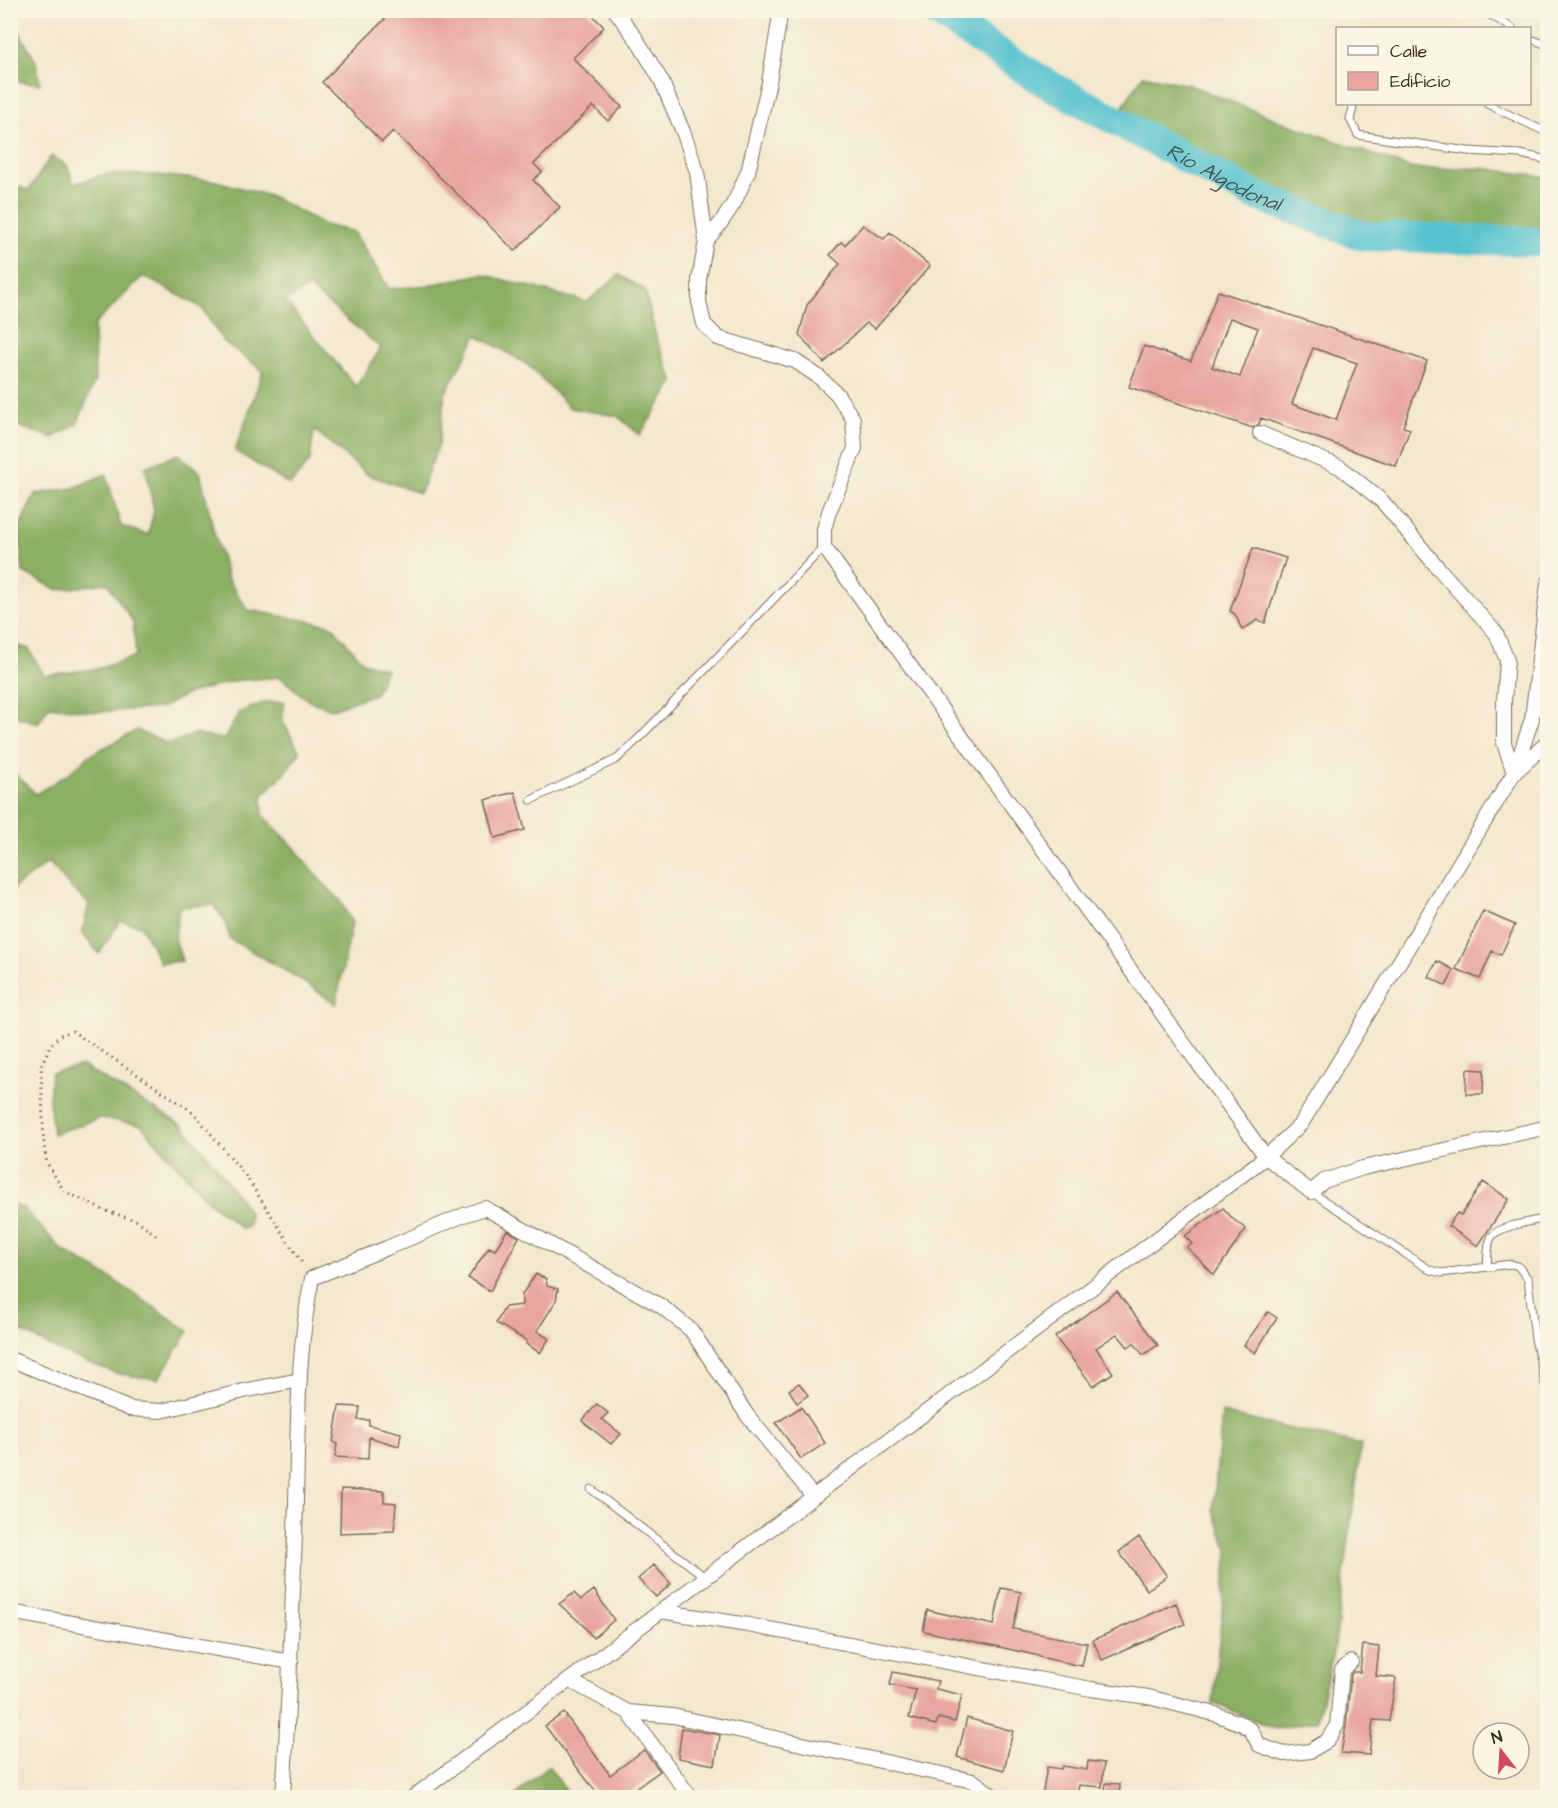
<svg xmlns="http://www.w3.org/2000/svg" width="1558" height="1808" font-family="'Architects Daughter',sans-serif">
<rect width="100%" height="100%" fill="#fcf5e5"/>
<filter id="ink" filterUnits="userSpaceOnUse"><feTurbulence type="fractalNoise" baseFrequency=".0167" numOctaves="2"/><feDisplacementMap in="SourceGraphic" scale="12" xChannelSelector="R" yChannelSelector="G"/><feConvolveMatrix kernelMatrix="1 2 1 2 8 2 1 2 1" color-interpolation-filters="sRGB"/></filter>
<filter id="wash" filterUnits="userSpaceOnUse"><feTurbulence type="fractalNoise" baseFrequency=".008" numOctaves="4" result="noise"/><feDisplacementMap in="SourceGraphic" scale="24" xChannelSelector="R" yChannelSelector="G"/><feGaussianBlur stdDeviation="1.35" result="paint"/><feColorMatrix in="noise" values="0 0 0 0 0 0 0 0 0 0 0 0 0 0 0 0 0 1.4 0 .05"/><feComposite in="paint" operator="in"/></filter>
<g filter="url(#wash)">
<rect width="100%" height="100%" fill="#f3e8cd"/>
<!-- forest -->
<path fill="#8baf64" stroke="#636c41" stroke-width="1.5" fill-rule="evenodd" d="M10,24l6,2 20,36 4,22 -29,-3z
M1143,75l46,10 94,37 130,47 69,-1 65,9 -4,59 -179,-3 -112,-43 -136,-73z
M51,156l16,9 7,19 32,-10 52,1 58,6 57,16 51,28 30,7 35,57 40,-4 53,-11 105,28 32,-27 26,15 12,51 17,41 -34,53 -23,-19 -47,-8 -42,-43 -51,-30 -32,59 -6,50 -19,49 -52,-18 -54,-45 -4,31 -20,24 -55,-34 28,-80 -40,-30 -22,-34 -58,-31 -49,49 1,55 -18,44 -25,14 -35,-12 -7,-12 1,-229 18,5zM308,287l73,61 -25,39 -71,-86z
M178,454l22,18 14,60 14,48 20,30 83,15 32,37 23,7 -11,25 -43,15 -23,-8 -29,-24 -47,4 -46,13 -26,14 -65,4 -47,-6 -11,17 -27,-8v-71l18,5 15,26 53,-6 39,-13 -3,-34 -26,-39 -49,7 -35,-18 -5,-42 17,-36 38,-6 33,-14 15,52 27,9 6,-25 -9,-43z
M265,702h20l-3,18 18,32 -17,23 -21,21 1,19 30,31 26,33 22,22 11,22 -16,81 -43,-29 -63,-36 -6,-20 -11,-14 -34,2 -4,32 7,22 -22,2 -19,-37 -21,-5 -21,33 -17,-21 7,-29 -20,-18 -20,-24 -38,28v-120l25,24 32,-20 22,-19 47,-25 31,14 27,-10 29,5 16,-27z
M82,1066l100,59 37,45 30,42v14l-7,3 -33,-27 -68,-77 -40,-7 -48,16 -4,-33 2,-28z
M10,1204l13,4 39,42 47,27 80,54 -31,48 -40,-5 -59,-23 -48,-25z
M1222,1413l139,32 -26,199 -18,76 -41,9 -63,-26 15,-153 -15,-40z
M548,1766l23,31h-58z"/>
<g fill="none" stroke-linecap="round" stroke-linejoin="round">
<!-- river -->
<path stroke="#56c2cf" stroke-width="30" id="s1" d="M933,10l111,72 208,112 111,42 185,6"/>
</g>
<g id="blocks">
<!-- building -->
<path fill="#e8a5a0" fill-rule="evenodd" d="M376,10h211l17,17 -31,31 49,49 -14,14 -15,-15 -59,58 8,8 -9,8 27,27 -45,44 -122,-120 -11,11 -60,-60 63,-63z
M863,225l21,14 6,-7 40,34 -55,63 -8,-6 -43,40 -25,-28 8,-30 33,-41 -10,-9 11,-13 4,3z
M1218,291l209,70 -24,66 7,2 -14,37 -135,-48 -2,6 -6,4 -124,-41 15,-41 47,15zM1230,318l28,10 -18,49 -28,-10zM1313,348l44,15 -21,57 -44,-16z
M1253,548l33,10 -21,65 -7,-3 -16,10 -7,-16 -5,-3z
M515,792l10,38 -30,8 -10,-38z
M1483,911l32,14 -14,30 -9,-4 -12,28 -24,-10z
M1437,961l17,9 -8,16 -17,-9z
M1467,1069l17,1 -1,24h-17z
M1483,1182l26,17 -31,47 -30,-20 9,-13 4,2z
M1223,1208l11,12 12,9 -32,46 -27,-28 5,-3 -7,-8z
M507,1230l12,7 -29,54 -22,-13 21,-31 6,3z
M536,1274l10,5 1,7 11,3 -2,12 -19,30 12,8 -9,14 -14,-9 1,-3 -31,-18 9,-16 17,-2v-11z
M1117,1292l41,53 -15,10 -9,-12 -6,4 -11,-13 -21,14 17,25 -20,13 -38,-49z
M1268,1312l9,6 -22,35 -11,-8z
M799,1383l9,12 -11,8 -8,-13z
M597,1404l11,9 -6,6 19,15 -10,10 -29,-23z
M339,1406l21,1 -2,13h11v5l32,8 -2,13 -30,-9 -1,22 -33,-2 2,-13 -4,-2z
M801,1407l24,36 -24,16 -25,-36z
M341,1489l43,2v11l12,1 -2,28 -54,2z
M1139,1537l28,39 -20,14 -28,-38z
M654,1565l17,19 -15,13 -18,-18z
M1001,1588l20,4 -8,37 74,14 -5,23 -43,-9v-1l-48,-11 -68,-14 4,-21 67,15z
M594,1590l20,30 -21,18 -11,-14 -23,-20 15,-11 7,7z
M1176,1603l9,21 -83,36 -9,-20z
M1363,1645l16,2 -3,29 20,2 -7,43 -16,-1 -4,35 -28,-2 5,-27 5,-52 3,-2h6z
M893,1672l45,9 -2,8 26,6 -7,27 -17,-4 -2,7 -27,-7 7,-28 -26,-5z
M564,1713l46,62 34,-25 16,21 -36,26h-24l-55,-71z
M967,1718l46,13 -9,39 -47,-13z
M682,1728l38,7 -5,30 -37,-7z
M1088,1761l16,2 -2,24 -23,-2 -2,12h-35l5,-30 14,2 1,-3 25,4z
M1106,1783l14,1 -1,13h-15z"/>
</g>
</g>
<g filter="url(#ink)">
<use href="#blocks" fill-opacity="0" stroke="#7b6c5b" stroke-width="1.5"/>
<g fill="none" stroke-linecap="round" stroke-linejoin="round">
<!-- lane casing -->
<g stroke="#7b6c5b" stroke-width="9">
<path id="lane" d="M1482,10l30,18
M1530,39l18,6
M1354,104l-4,15 8,16 110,16 52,3 28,6
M1487,104l61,29
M531,800l86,-41 23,-22 184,-190
M1311,1192l119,78 11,3 70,-9 7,2 10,13 7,60 13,57
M1487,1267c1,-9 0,-21 4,-29 5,-12 43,-17 57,-20
M591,1489l114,88"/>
</g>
<!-- street casing -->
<g stroke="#7b6c5b" stroke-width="16">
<path id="street" d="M615,10l22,30 24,40 23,54 13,38 9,69 -7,39v22l5,22 14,14 77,23 24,16 18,17 16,25 2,29 -26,64 -5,17v18l442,610 45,35 13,-11 39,-13 185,-41
M706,241l14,-17 14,-21 14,-31 21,-90 12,-72
M1260,433l80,34 42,34 57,68 57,64 11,27 -3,41v42l10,30 34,-31
M10,1359l120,50 31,2 87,-21 52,-10
M660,1611l88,14 343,64 57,8 67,17 27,10 9,6 8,15 25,9 26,-3 17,-10 10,-16 5,-55 9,-8
M10,1612l281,50
M569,1680l59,32 45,4 300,65 23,17
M628,1712l63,86
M283,1798c6,-99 10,-198 13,-297 2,-75 1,-150 16,-223l75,-30 77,-33 21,-7 176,98 30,24 56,85 66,81
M412,1798l854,-641 35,-33 213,-351 18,-54 16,-136"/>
</g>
<!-- path -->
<path stroke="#7b6c5b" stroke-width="3" stroke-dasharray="1.5 4.5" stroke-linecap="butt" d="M156,1235l-18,-14 -35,-11 -39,-19 -17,-28 -3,-17 -3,-80 9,-20 10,-11 12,-4 121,81 52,63 59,91"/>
<!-- lane -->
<use href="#lane" stroke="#fff" stroke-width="7"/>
<!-- street -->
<use href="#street" stroke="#fff" stroke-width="14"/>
</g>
</g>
<g text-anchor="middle" stroke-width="4.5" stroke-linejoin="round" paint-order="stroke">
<!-- water labels -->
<g font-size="21" font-style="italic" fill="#435853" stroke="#fcf5e5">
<text dy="7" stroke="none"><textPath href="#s1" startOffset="336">Río Algodonal</textPath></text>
</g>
</g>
<!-- margin -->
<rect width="1558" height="1808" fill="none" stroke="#fcf5e5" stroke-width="36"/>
<!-- legend -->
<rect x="1336" y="27" width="195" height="78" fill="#fcf5e5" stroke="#afa495" stroke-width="1.5"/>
<rect x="1348" y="46" width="30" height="9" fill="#ffffff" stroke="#afa495" stroke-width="1.5"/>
<text x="1390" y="57" font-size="18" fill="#3b2a1e">Calle</text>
<rect x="1348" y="72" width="30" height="18" fill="#e8a5a0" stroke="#afa495" stroke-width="1.5"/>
<text x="1390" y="87" font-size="18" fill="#3b2a1e">Edificio</text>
<!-- north arrow -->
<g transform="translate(1501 1751) rotate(343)"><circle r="28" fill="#fcf5e5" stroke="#afa495" stroke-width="1.5"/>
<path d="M0-4.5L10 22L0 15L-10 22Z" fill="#d1495b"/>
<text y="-9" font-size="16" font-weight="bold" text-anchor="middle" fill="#3b2a1e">N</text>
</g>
</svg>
